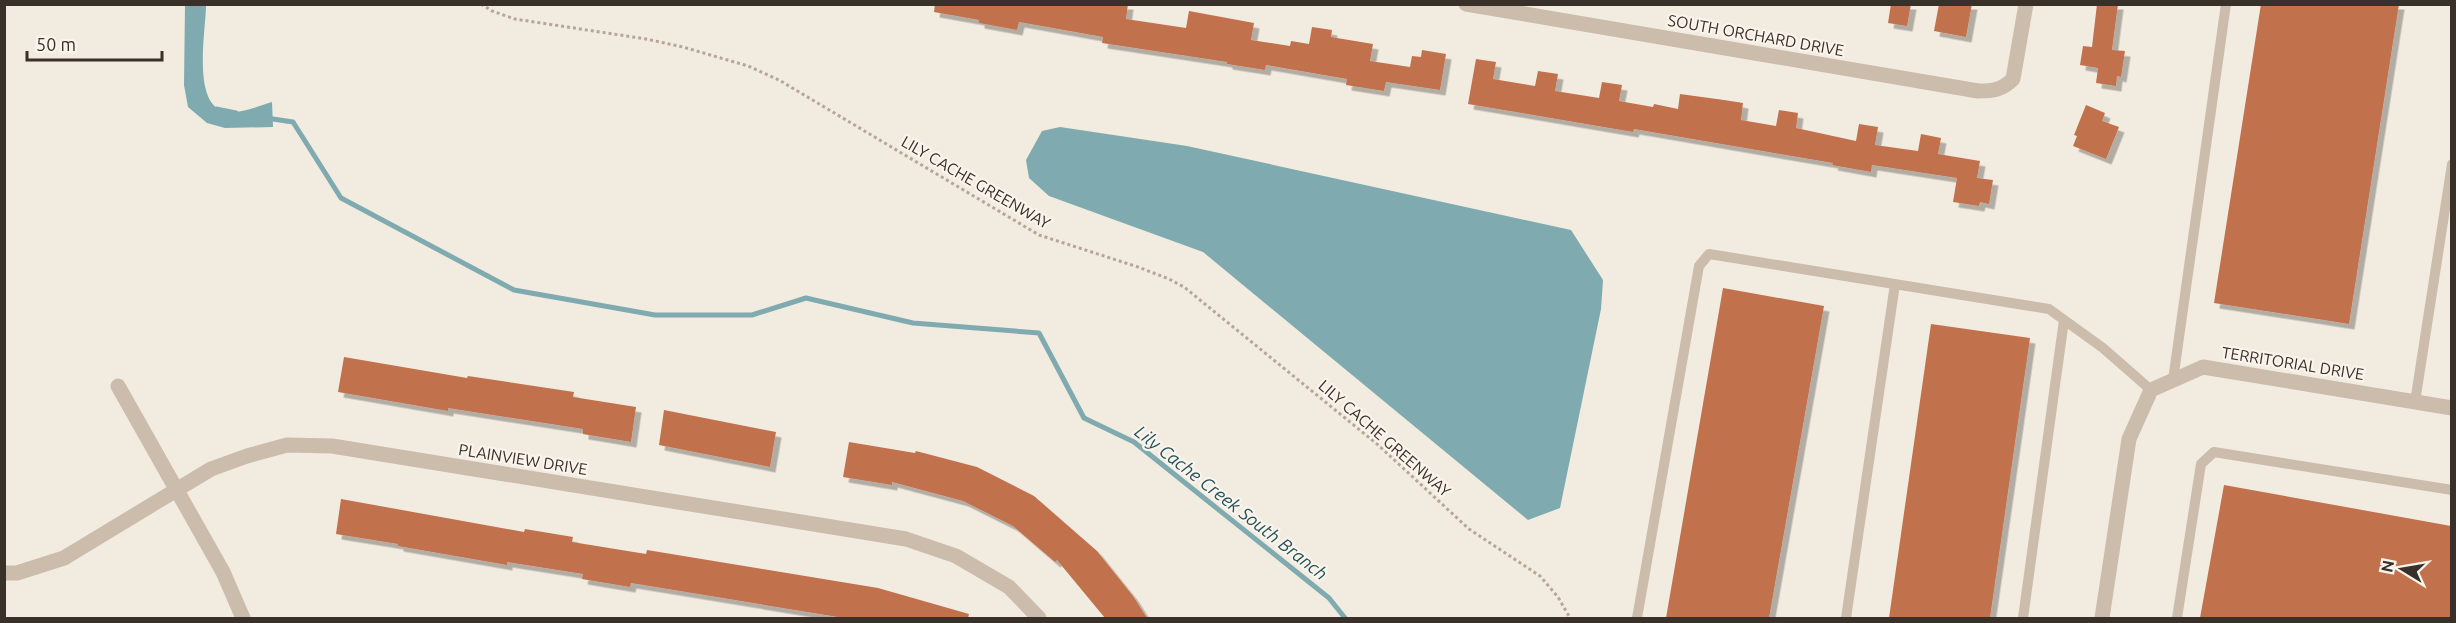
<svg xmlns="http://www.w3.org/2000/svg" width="2456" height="623" font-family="Ubuntu,sans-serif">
<defs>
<filter id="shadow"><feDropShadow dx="5.5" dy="5.5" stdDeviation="0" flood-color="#0004"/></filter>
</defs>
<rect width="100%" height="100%" fill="#f2ebe0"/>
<!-- water -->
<path fill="#7faaaf" d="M185,5h21c0,25 -15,101 20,107 14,2 33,-6 46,-10l1,25 -48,1 -18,-5 -19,-16 -4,-22z
M1060,127l127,19 384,84 32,50 -2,29 -41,199 -32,12 -325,-268 -154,-56 -20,-18 -3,-18 16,-29z"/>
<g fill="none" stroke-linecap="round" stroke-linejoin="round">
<!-- stream -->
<path stroke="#7faaaf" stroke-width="5" d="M216,109l20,4
M266,118l27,4 48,76 173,92 141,25h97l54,-17 107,25 126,10 45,85 50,24 195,156 16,20"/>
</g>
<!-- building -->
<path fill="#c2714e" filter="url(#shadow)" d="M935,4h193l-2,15 60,9 3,-17 65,12 -3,17 39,6 1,-5 18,3 3,-17 20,3 -1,7 42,7 -3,17 40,6 2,-11 9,1 1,-7 24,4 -6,36 -54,-8 -2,9 -38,-6 1,-6 -81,-14 -1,5 -38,-6v-2l-125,-19 1,-6 -84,-15 -2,8 -38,-7v-3l-45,-8z
M1891,4h20l-4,22 -19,-3z
M1939,4h33l-6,33 -32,-6z
M2097,4h21l-6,46 13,1 -4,26 -4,-1 -1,10 -20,-3 2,-15 -18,-3 3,-19 9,1z
M2261,4h138l-50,320 -135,-21z
M1476,59l20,3 -3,17 42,7 3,-15 20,3 -3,17 44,7 3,-16 20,3 -3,16 34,6 1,-3 24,5 2,-15 44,6 19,3 -2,17 35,6 3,-16 19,3 -2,15 60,13 3,-17 19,3 -3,18 43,6 3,-17 20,4 -3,16 42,7 -3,17 16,2 -4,24 -9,-2 -1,4 -26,-4 4,-24 -85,-13 -1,7 -39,-7 1,-2 -199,-34 -1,3 -165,-28z
M2086,105l19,8 -3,8 17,6 -13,32 -33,-13 4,-10 -3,-1z
M1723,288l101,18 -55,312h-103z
M1931,324l99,14 -40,280h-101z
M344,357l123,21 1,-2 106,16 -1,5 63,10 -5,35 -48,-8v-5l-135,-21v3l-110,-19z
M664,410l112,22 -6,35 -111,-22z
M849,442l66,11 1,-2 61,16 57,29 63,55 36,45 14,22h-42l-48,-58 -2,2 -42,-36 -50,-25 -71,-19v3l-49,-8z
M2224,485l227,41v92h-251z
M341,499l183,33 1,-3 48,8 -1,5 74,12 1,-4 231,38 91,26 -1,4h-124l-213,-35 -1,4 -48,-8 1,-5 -76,-12v3l-109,-19v-2l-62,-10z"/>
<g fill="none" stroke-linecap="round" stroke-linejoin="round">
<!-- path -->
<path stroke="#b6a696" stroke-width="3" stroke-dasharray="3 3" stroke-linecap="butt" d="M481,4l11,7 23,8 131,20 37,8 65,19 31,14 260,155 99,32 31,12 15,8 193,157 92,85 71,47 18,21 12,21"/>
<!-- service -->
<path stroke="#cbbcac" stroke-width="10" d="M2173,380l53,-376
M2415,402l37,-238
M1637,618l62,-352 10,-12 340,55 54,39 48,42
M1846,618l49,-334
M2023,618l41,-298
M2177,618l24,-154 13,-12 238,38"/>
<!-- minor -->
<path stroke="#cbbcac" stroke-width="15" d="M1466,4l512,87c15,0 24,-1 35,-12l13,-75
M118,386l105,186 20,46
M4,573h13l47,-15 147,-89 36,-13 40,-11 45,1 574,93 50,17 53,31 30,31
M2102,618l27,-179 22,-49 52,-23 249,41"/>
</g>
<g text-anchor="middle" stroke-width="4.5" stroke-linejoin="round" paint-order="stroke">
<!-- street labels -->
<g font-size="16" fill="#39302a" stroke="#faf4ec">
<text transform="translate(1756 35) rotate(10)" y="6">SOUTH ORCHARD DRIVE</text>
<text transform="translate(976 182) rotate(30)" y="6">LILY CACHE GREENWAY</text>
<text transform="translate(2293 363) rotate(9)" y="6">TERRITORIAL DRIVE</text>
<text transform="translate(1385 438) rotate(41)" y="6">LILY CACHE GREENWAY</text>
<text transform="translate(523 459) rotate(9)" y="6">PLAINVIEW DRIVE</text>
</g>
<!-- water labels -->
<g font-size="18" font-style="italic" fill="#215259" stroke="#faf4ec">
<text transform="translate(1231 503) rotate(38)" y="6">Lily Cache Creek South Branch</text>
</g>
</g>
<!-- border -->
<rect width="2456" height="623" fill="none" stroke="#39302a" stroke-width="12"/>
<!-- north arrow -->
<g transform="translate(2402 569) rotate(281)" stroke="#faf4ec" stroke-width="4.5" paint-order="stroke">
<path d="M0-4.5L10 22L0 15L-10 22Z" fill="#39302a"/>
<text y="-9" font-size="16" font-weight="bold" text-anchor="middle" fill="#39302a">N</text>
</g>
<!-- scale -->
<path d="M27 51v9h135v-9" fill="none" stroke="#39302a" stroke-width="3"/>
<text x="36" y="51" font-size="18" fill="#39302a" stroke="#faf4ec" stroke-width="4.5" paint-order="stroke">50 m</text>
</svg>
